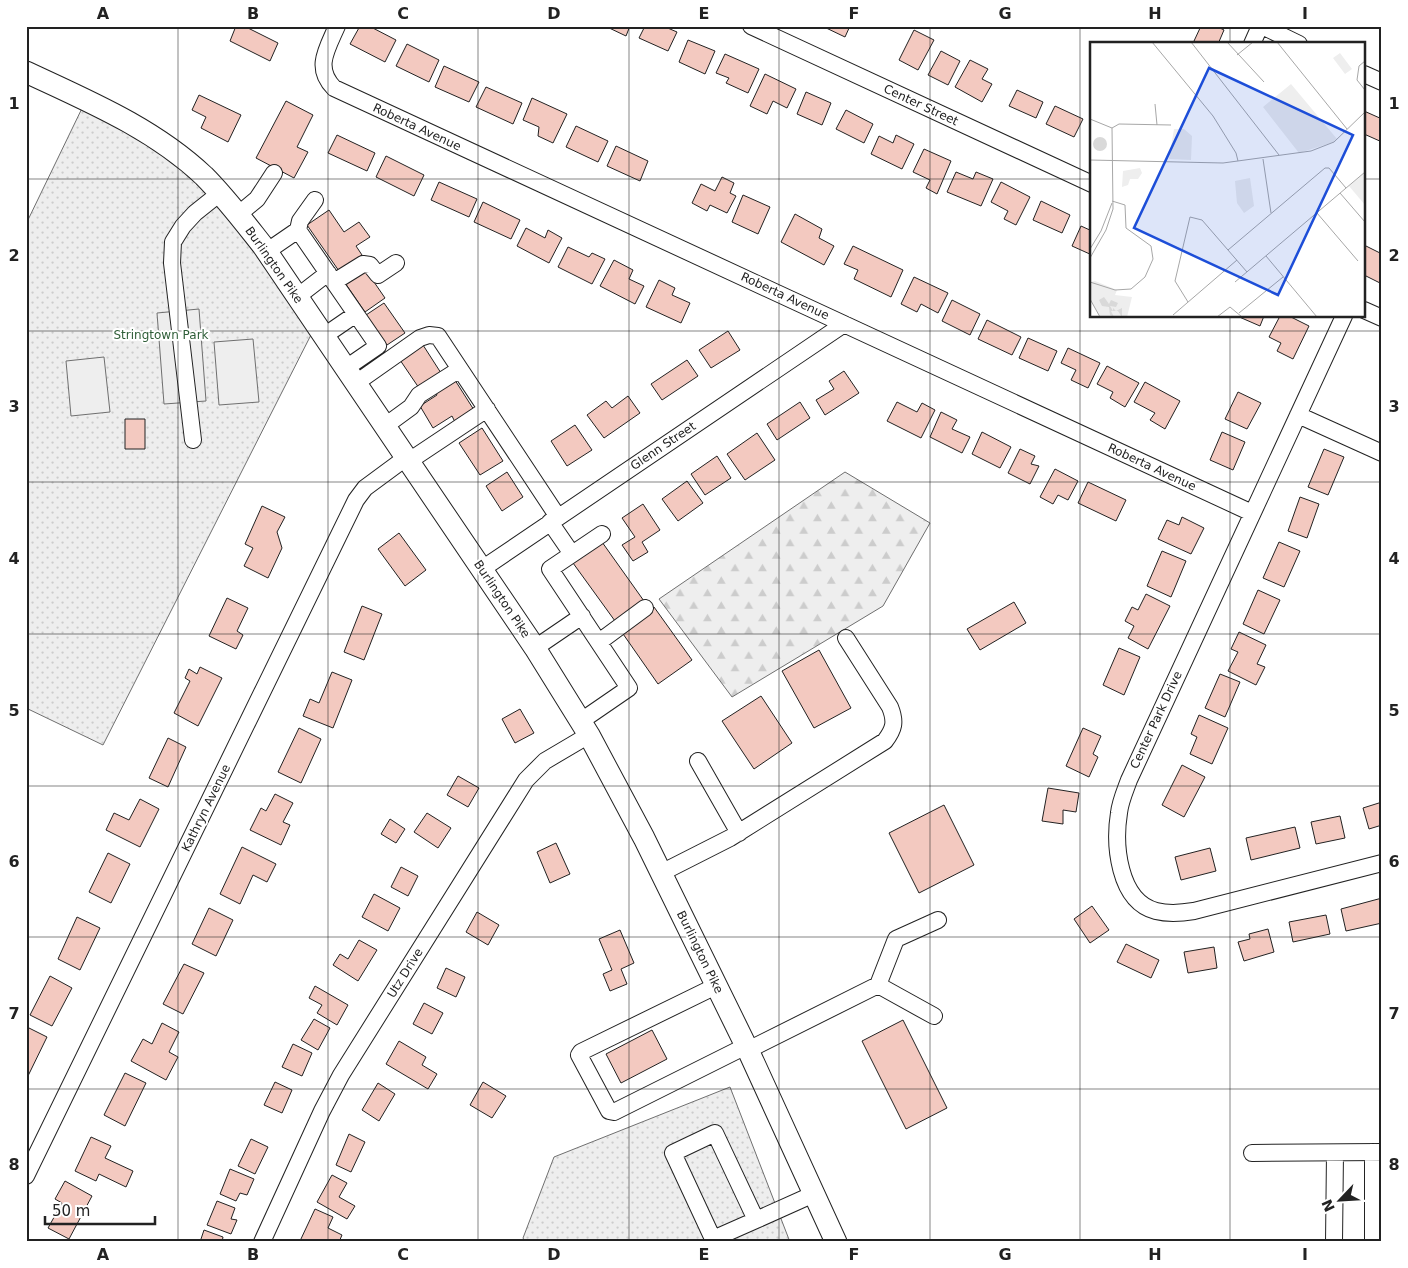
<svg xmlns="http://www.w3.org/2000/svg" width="1408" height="1268" font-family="'DejaVu Sans',sans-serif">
<defs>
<pattern id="forest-firs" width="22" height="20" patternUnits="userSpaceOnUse" patternTransform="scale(1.25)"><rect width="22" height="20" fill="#eee"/><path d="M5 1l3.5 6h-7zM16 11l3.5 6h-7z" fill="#ccc"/></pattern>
<pattern id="park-dots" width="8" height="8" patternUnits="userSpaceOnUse" patternTransform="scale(1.25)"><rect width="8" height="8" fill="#eee"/><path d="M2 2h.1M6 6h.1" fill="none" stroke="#ccc" stroke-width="1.8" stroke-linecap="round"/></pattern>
</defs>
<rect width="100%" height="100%" fill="#fff"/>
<!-- forest -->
<path fill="url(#forest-firs)" stroke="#6f6f6f" d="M845,472l85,51 -47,83 -151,91 -73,-98z"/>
<!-- park -->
<path fill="url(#park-dots)" stroke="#6f6f6f" d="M86,100l116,75 114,150 -213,420 -77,-37v-484z
M730,1087l60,155h-265l-2,-4 31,-81z"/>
<!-- pitch -->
<path fill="#eee" stroke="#6f6f6f" d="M253,339l6,63 -40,3 -5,-63z
M104,357l6,55 -39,4 -5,-55z"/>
<!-- parking -->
<path fill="#ededed" stroke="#6f6f6f" d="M199,309l7,92 -42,3 -7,-91z"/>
<!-- building -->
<path fill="#f3c9c0" stroke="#222" d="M236,26h8l34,17 -8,18 -40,-20z
M360,26h9l27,14 -11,22 -35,-18z
M605,26h25l-4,10z
M645,26h18l14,6 -9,19 -29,-13z
M822,26h28l-5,11z
M1201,26h15l8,4 -6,14h-18l-6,-3z
M914,30l20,10 -16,30 -19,-10z
M688,40l27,11 -10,23 -26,-12z
M407,44l32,16 -10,22 -33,-16z
M941,51l19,10 -12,24 -20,-10z
M725,54l34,15 -11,24 -22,-10 3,-5 -13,-5z
M970,60l18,9 -6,10 10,5 -10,18 -27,-15z
M444,66l35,16 -10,20 -34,-15z
M765,74l31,15 -9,19 -14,-7 -6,13 -17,-8z
M486,87l36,16 -9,21 -37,-17z
M1017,90l26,12 -7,16 -27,-12z
M806,92l25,11 -9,22 -25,-11z
M199,95l42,20 -13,27 -27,-14 5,-11 -14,-7z
M532,98l35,16 -14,29 -15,-7 1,-9 -16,-7z
M286,101l27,14 -16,32 11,5 -14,26 -38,-20z
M1055,106l28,13 -9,18 -28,-13z
M846,110l27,14 -9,19 -28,-14z
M1364,111l18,8v23l-18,-8z
M576,126l32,15 -10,21 -32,-15z
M337,135l38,18 -8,18 -39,-18z
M896,135l18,9 -12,25 -31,-15 8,-18 14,7z
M616,146l32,15 -8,20 -33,-15z
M924,149l27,12 -14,33 -11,-6 4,-8 -17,-8z
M386,156l38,19 -10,21 -38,-19z
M956,172l17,7 3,-7 17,7 -12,27 -34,-14z
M722,177l12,6 -4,10 6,3 -9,17 -17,-8 -3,6 -15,-8 9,-19 14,7z
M439,182l38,17 -8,18 -38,-17z
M1001,182l29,15 -14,28 -12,-6 4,-8 -17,-9z
M743,195l27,12 -12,27 -26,-12z
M1041,201l29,14 -8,18 -29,-13z
M483,202l37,18 -9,19 -37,-17z
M329,210l15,22 15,-10 11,15 -14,9 6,9 -23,16 -32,-46z
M795,214l27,15 -3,9 15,8 -10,19 -43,-23z
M1081,226l11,5v24l-20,-9z
M526,228l19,10 3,-8 14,8 -13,25 -32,-17z
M1364,245l18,9v30l-18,-9z
M853,246l50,24 -12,27 -37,-18 4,-9 -14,-6z
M568,247l21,10 3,-4 13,6 -13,25 -34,-17z
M614,260l19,10 -4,9 15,7 -9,18 -35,-18z
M363,266l22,32 -20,14 -22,-32z
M914,277l34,16 -10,20 -17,-9 -4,8 -16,-8z
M659,280l16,8 -3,7 18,8 -9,20 -35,-16z
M952,300l28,14 -10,21 -28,-14z
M384,303l21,30 -18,12 -21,-30z
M1237,316h27l-4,10z
M1280,316h9l20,10 -16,33 -16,-8 4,-8 -12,-6z
M987,320l34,17 -9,18 -34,-16z
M728,331l12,19 -29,18 -12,-18z
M1028,338l29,13 -9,20 -29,-13z
M423,345l18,28 -22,15 -19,-28z
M1068,348l32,15 -12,25 -17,-8 5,-10 -15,-7z
M687,360l11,16 -36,24 -11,-16z
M1107,366l32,17 -14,24 -15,-9 3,-6 -16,-8z
M844,371l15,22 -34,22 -9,-15 18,-11 -5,-8z
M453,377l21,33 -19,12 -3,-6 -19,12 -13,-22 17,-11 -3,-6z
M1145,382l35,19 -15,28 -15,-9 5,-7 -21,-11z
M1238,392l23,11 -14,26 -22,-10z
M628,396l12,17 -36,25 -17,-23 19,-14 6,7z
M800,402l10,16 -33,22 -10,-16z
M897,402l20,10 5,-9 13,7 -14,28 -34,-17z
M941,412l16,8 -5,9 18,8 -8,16 -32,-16z
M125,419h20v30h-20z
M575,425l17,25 -25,16 -16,-25z
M482,428l21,33 -23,14 -21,-32z
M982,432l29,15 -11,21 -28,-14z
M1222,432l23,10 -12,28 -23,-10z
M757,433l18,27 -30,20 -18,-26z
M1020,449l15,7 -4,8 8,2 -9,18 -22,-11z
M1324,449l20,8 -16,38 -20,-8z
M717,456l14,22 -26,17 -14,-21z
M1055,469l23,12 -10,19 -10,-5 -5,9 -13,-7z
M507,472l16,25 -21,14 -16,-25z
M687,481l16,22 -25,18 -16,-22z
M1088,482l38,18 -10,21 -38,-18z
M1300,497l19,7 -12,34 -19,-7z
M643,504l17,26 -18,12 6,10 -15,9 -11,-16 13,-8 -13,-19z
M262,506l23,11 -8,15 5,16 -14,30 -24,-12 9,-18 -8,-4z
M1182,517l22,11 -13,26 -33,-15 9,-19 12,5z
M399,533l27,37 -21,16 -27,-37z
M602,542l42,59 -29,20 -42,-58z
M1279,542l21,9 -16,36 -21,-9z
M1162,551l24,10 -15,36 -24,-11z
M1258,590l22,10 -16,34 -21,-10z
M1146,594l24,12 -22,43 -20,-11 6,-12 -9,-5 7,-14 6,3z
M227,598l21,10 -11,23 6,4 -7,14 -27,-13z
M1014,602l12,21 -46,27 -13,-21z
M362,606l20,8 -18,46 -20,-8z
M654,607l38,53 -34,24 -37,-53z
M1239,632l27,13 -9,19 8,3 -9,18 -28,-14 10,-19 -7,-3z
M1119,648l21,9 -16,38 -21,-10z
M819,650l32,58 -37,20 -32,-57z
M200,667l22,11 -24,48 -24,-13 16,-32 -5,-3 4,-9 8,5z
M332,672l20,8 -19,48 -30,-12 7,-17 9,4z
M1220,674l20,8 -15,35 -20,-9z
M761,696l31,47 -38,26 -32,-48z
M520,709l14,24 -19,10 -13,-24z
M1199,715l29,13 -16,36 -22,-10 7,-17 -6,-3z
M299,728l22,11 -20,44 -23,-11z
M1083,728l18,8 -8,18 5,3 -9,20 -23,-11z
M168,738l18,9 -18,40 -19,-9z
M1182,765l23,12 -21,40 -22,-12z
M458,776l21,12 -11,19 -21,-12z
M1048,788l31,5 -3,19 -13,-2v14l-21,-3z
M275,794l18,9 -10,19 7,3 -9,20 -31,-15 11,-22 5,3z
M140,799l19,10 -19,38 -34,-17 8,-17 15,7z
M1382,802v23l-13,4 -6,-21z
M944,805l30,60 -55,28 -30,-60z
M427,813l24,15 -13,20 -24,-16z
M1340,816l5,22 -29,6 -5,-22z
M390,819l15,10 -9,14 -15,-9z
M1295,827l5,21 -49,12 -5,-22z
M556,843l14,31 -20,9 -13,-31z
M242,847l34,17 -9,18 -14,-7 -13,29 -20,-10z
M1210,848l6,23 -35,9 -6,-23z
M108,853l22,11 -19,39 -22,-11z
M401,867l17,9 -10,20 -17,-9z
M374,894l26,14 -12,23 -26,-14z
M1382,898v25l-36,8 -5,-22z
M1092,906l17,24 -19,13 -16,-24z
M209,908l24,12 -17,36 -24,-12z
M477,912l22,13 -11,20 -22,-13z
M1326,915l4,19 -37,8 -4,-20z
M77,917l23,11 -20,42 -22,-11z
M1268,929l6,23 -30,9 -6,-19 12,-3 -1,-5z
M620,930l14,33 -13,6 6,15 -17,7 -7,-17 9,-4 -13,-31z
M359,940l18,10 -19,31 -25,-16 7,-11 8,5z
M1126,944l33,16 -8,18 -34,-16z
M1214,947l3,21 -29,5 -4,-21z
M184,964l20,9 -21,41 -20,-10z
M446,968l19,9 -9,20 -19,-9z
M50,976l22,12 -20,38 -22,-11z
M315,986l33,19 -11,20 -20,-12 5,-8 -13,-7z
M424,1003l19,10 -11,21 -19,-10z
M314,1019l16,9 -12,22 -17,-10z
M903,1020l44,88 -41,21 -44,-88z
M162,1023l17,9 -10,20 9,5 -12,23 -35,-19 12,-22 9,5z
M27,1027l20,10 -20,41 -1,-1z
M652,1030l15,29 -46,24 -15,-29z
M399,1041l27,16 -4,8 15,9 -9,15 -42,-25z
M293,1044l19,9 -10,23 -20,-9z
M125,1073l21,10 -21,43 -21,-11z
M275,1082l17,8 -10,23 -18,-8z
M483,1082l23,14 -14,22 -22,-13z
M378,1083l17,11 -16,27 -17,-11z
M349,1134l16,8 -14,30 -15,-7z
M91,1137l20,9 -6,12 28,13 -7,16 -27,-13 -3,7 -21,-10z
M251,1139l17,8 -13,27 -17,-8z
M230,1169l24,10 -7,16 -7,-2 -4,8 -16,-7z
M332,1175l15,8 -8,14 16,9 -8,13 -30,-17z
M65,1181l27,15 -23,43 -21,-11 14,-25 -7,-4z
M217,1201l18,7 -4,11 6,1 -6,14 -24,-9z
M315,1209l18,8 -5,11 14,7 -3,7 -39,-1z
M204,1230l19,7 -1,5h-22z"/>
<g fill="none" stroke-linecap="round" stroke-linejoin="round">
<!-- minor casing -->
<g stroke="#222" stroke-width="18">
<path id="minor" d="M337,26c-10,23 -23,42 -3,62l918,425
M751,26l341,158
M1262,26l37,18
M1252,44l8,-18
M1364,74l18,8
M239,214l18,-15 17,-26
M298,230l2,-9 15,-21
M266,252l32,-22 80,116 -32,22
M334,282l29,-18 7,1 8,10 18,-12
M297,297l31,-24
M1364,310l18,8
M1344,316l-215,464c-4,11 -9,22 -10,33 -5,31 -1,88 37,98 12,3 26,2 38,0l188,-48
M324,336l32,-22
M356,383l64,-45 9,-3 9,1 120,181
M1298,415l84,38
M385,426l26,-19 8,-12 41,-26
M193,440l-21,-177 1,-21 10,-16 12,-13 25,-20
M409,461l78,-52
M550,522l22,32
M482,569l362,-245
M599,642l46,-34
M535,648l47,-32
M581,721l48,-33 -79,-119 52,-35
M698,761l41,72
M661,873l69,-35 155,-97c9,-12 11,-19 5,-34l-44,-69
M878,985l56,31
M716,986l-135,66 -2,3 30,56 5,1 132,-66
M748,1050l130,-65 18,-46 42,-19
M1373,1152v90
M1252,1153l130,-1
M26,1176l330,-676 9,-12 42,-31
M756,1220l-43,19 -40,-86 42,-20 41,87 58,-26
M262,1242l60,-131 19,-36 185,-295 19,-19 44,-26
M1334,1242l1,-89"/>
</g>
<!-- major casing -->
<g stroke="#222" stroke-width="23">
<path id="major" d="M26,72c62,29 127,56 178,104 22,22 40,46 59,70l272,402 54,87 55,103 104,212 88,192"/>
</g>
<!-- minor -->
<use href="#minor" stroke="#fff" stroke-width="16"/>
<!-- major -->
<use href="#major" stroke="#fff" stroke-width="21"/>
</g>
<!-- grid -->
<path fill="none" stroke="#222" stroke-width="1" stroke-opacity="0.55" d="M178,26v1216M328,26v1216M478,26v1216M629,26v1216M779,26v1216M930,26v1216M1080,26v1216M1230,26v18M26,179h1066M1364,179h18M1230,316v926M26,331h1356M26,482h1356M26,634h1356M26,786h1356M26,937h1356M26,1089h1356"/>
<g text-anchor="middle" stroke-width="4" stroke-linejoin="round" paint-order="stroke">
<!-- street labels -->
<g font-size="12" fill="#222" stroke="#fff">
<text transform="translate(921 105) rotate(25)" y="4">Center Street</text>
<text transform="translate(417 127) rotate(25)" y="4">Roberta Avenue</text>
<text transform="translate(274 265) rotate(55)" y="4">Burlington Pike</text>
<text transform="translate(785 296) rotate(25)" y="4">Roberta Avenue</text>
<text transform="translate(663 446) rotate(-34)" y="4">Glenn Street</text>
<text transform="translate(1152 467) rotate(25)" y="4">Roberta Avenue</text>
<text transform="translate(502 599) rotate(56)" y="4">Burlington Pike</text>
<text transform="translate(1156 720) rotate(-65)" y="4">Center Park Drive</text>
<text transform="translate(206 808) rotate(-64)" y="4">Kathryn Avenue</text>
<text transform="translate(700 952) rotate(64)" y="4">Burlington Pike</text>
<text transform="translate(405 973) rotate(-58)" y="4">Utz Drive</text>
</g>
<!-- park labels -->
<g font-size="12" fill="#2f5e38" stroke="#fff">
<text x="161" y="339">Stringtown Park</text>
</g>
</g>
<!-- overview -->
<g transform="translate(1090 42)">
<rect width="275" height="275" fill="#fff"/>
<path d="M160,136l4,28 -10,7 -7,-10 -2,-22z" fill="#eee"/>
<path d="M275,130v33l-16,-19z" fill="#eee"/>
<path d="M201,42l46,55 -3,3 -35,11 -36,-46zM84,87h10l8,7 -1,24 -22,-1zM5,239l22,9 -2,5 17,2 -5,20h-27l-10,-17v-18z" fill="#eee"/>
<path d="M250,11l12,16 -7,5 -12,-16zM50,126l2,5 -4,6h-8l-2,6 -6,2 1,-16z" fill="#eee"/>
<path d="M3 102a7 7 0 1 1 14 0a7 7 0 1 1-14 0ZM14,255l5,7 2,-4 7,3 -2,4 -6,-1 3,5v-3l3,3 6,-3v9l-4,-6h-7l3,6 -4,-2 -1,-8 -7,-1 -3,-6z" fill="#d9d9d9"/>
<path fill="none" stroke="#a7a7a7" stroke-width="1" d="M62,0l61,74 23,37 2,8M101,0l88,113M137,0l37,40M187,0l70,87M147,13l16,-13M275,19l-6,5 -2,14 8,10M65,62l2,21M0,77l22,9M22,86l7,-4 52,1M173,117l8,54M0,118l133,3 88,-12 23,-9 31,-30M250,151l25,29M227,171l41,48M0,207l11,-18 11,-28M138,208l97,-82h4l17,20M176,214l51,61M0,216l16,-28 7,-21 -1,-81M0,240l25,8 16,-1 14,-12 8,-18 -2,-13 -25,-18 -1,-23 -13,-4M145,240l130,-110M0,257l10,18M98,260l-13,-21 15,-64 12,3 45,52M149,271l44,-36M83,273l64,-55M127,275l13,-10 12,10"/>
<path fill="#1d4ed8" fill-opacity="0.15" stroke="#1d4ed8" stroke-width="2.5" d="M119,26l144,67 -75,160 -144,-67z"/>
<rect width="275" height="275" fill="none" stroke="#222" stroke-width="2.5"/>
</g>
<!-- border -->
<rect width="1408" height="1268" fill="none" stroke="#ffffff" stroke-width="55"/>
<!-- north arrow -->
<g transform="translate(1340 1200) rotate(245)" stroke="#ffffff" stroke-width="4" paint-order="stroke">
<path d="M0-4L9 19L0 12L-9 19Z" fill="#222222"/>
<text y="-8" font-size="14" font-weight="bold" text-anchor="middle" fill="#222222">N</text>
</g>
<!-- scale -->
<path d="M45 1216v8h110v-8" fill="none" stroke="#222222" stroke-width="2.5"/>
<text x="52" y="1216" font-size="15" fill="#222222" stroke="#ffffff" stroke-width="4" paint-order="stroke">50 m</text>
<rect x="28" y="28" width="1352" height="1212" fill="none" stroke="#222" stroke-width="2"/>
<g font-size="16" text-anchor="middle" font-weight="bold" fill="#222">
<text x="103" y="19">A</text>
<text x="253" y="19">B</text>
<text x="403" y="19">C</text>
<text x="554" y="19">D</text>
<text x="704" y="19">E</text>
<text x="854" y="19">F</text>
<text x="1005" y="19">G</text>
<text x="1155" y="19">H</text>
<text x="1305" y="19">I</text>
<text x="14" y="109">1</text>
<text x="1394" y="109">1</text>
<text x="14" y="261">2</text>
<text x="1394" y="261">2</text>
<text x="14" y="412">3</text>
<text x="1394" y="412">3</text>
<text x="14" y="564">4</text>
<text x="1394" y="564">4</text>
<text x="14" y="716">5</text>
<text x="1394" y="716">5</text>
<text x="14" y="867">6</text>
<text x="1394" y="867">6</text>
<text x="14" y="1019">7</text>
<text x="1394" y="1019">7</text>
<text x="14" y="1170">8</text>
<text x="1394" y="1170">8</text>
<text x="103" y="1260">A</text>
<text x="253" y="1260">B</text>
<text x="403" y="1260">C</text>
<text x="554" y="1260">D</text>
<text x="704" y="1260">E</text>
<text x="854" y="1260">F</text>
<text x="1005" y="1260">G</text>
<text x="1155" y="1260">H</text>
<text x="1305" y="1260">I</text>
</g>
</svg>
